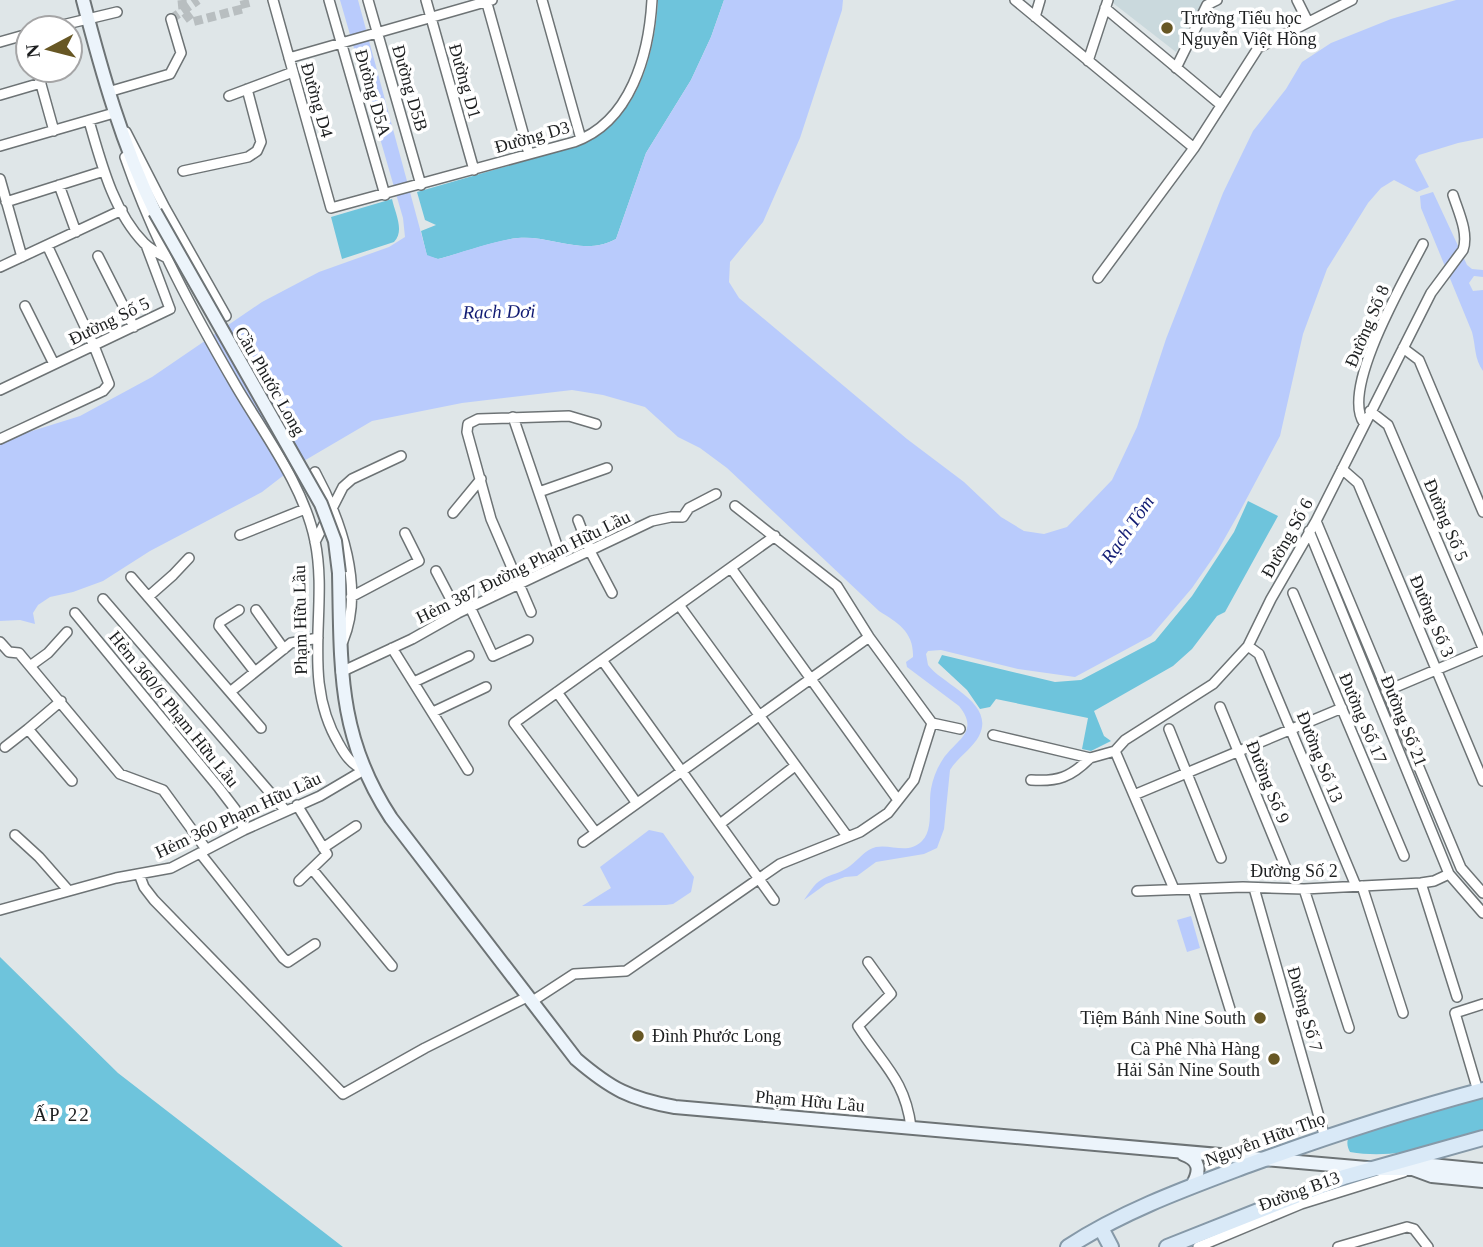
<svg xmlns="http://www.w3.org/2000/svg" width="1483" height="1247" font-family="Georgia,serif">
<rect width="100%" height="100%" fill="#dfe6e8"/>
<!-- built -->
<path fill="#cad9dd" d="M1114,0h91l-29,52 -63,-49z"/>
<!-- green -->
<path fill="#6ec4dc" d="M658,0h66l-13,37 -20,43 -45,73 -30,86c-32,18 -64,-4 -98,-1 -21,2 -57,15 -80,21l-11,-3 -6,-25 15,-6 -11,-5 -8,-28 164,-47c56,-23 74,-90 77,-145z
M392,199c3,14 13,32 2,43l-52,17 -11,-42z
M1248,501l30,15 -53,96 -8,4 -25,33 -19,17 -79,45 10,25 7,5 -20,10 -9,-2 6,-31 -92,-19 -6,8 -10,2 -13,-19 -29,-27 4,-8 113,27 26,-2 74,-39 37,-45 42,-64z
M0,957l118,116 225,174h-343z
M1483,1095v38c-43,12 -88,27 -133,19 -3,-6 -4,-11 0,-17z"/>
<!-- water -->
<path fill="#b9cbfc" d="M340,0h18l69,255 11,4c23,-6 58,-19 80,-21 34,-3 66,19 98,1l30,-86 45,-73 20,-43 13,-37h119l-1,10 -42,128 -37,84 -33,40 -1,20 10,16 168,141 57,43 37,35 23,14 20,3 23,-7 45,-47 25,-53 29,-88 57,-146 30,-62 33,-42 16,-27 29,-19 60,-24 65,-19h27v138l-25,5 -39,12 -4,5 14,27 -12,5 -23,-12 -13,8 -13,15 -41,66 -24,65 -23,102 -41,77 -22,39 -25,36 -41,48 -76,41 -57,-8 -77,-19 -13,1 -2,3 2,11c15,20 68,38 51,71 -7,13 -21,21 -29,34l-6,59 -7,19 -13,6 -48,8 -19,14 -12,1 -19,7 -22,16c5,-7 10,-16 17,-20 9,-6 21,-7 29,-14 8,-6 16,-17 26,-19 16,-3 32,8 46,-6 12,-12 6,-37 9,-52 2,-11 6,-21 12,-30 14,-20 37,-27 16,-53l-52,-39 -1,-5 7,-5c1,-25 -15,-34 -34,-46l-152,-143 -27,-20 -22,-11 -33,-30 -42,-12 -31,-5 -110,13 -90,18 -75,44 -35,27 -112,59 -47,30 -30,11 -23,5 -12,8 -5,8 2,11 -15,-4 -20,1v-180l80,-25 72,-39 110,-75 57,-30 70,-25 16,-10 -2,-19z
M1433,192l34,73 5,4 11,1v7l-9,-1 -5,7 4,8 10,-1v81c-9,-13 -7,-24 -11,-39l-51,-124 -1,-12z
M649,830l14,3 31,44 -3,15 -18,12 -7,1 -84,1 29,-18 -11,-21z
M1191,916l9,32 -13,4 -10,-32z"/>
<g fill="none" stroke-linecap="round" stroke-linejoin="round">
<!-- minor-tunnel -->
<path stroke="#b8bec0" stroke-width="9" stroke-dasharray="9 4.5" stroke-linecap="butt" d="M182,0l1,10 9,12 54,-14 -2,-8
M171,19l27,-19"/>
<!-- minor casing -->
<g stroke="#6d7375" stroke-width="12">
<path id="minor" d="M273,0l58,208 243,-66c57,-20 75,-88 78,-142
M329,0l56,195
M368,0l53,185
M426,0l48,170
M486,0l43,154
M542,0l39,139
M1015,0l179,148
M1297,0l11,22
M1105,8l116,97
M1035,17l5,-17
M50,28l67,-16
M0,42l28,-8
M289,58l203,-58
M1088,61l20,-61
M1176,68l31,-63 10,-5
M37,70l17,61
M108,92l62,-18 11,-21 -10,-34
M0,95l41,-12
M229,96l64,-24
M89,121c12,41 24,90 55,122 6,6 15,11 23,15
M126,132l39,76 61,108
M0,146l114,-33
M125,157c28,81 68,155 111,229 28,48 68,100 79,155 14,68 -15,138 24,203 6,11 12,20 25,26
M183,171l65,-14 9,-6 4,-9 -14,-53
M0,179l22,78
M59,185l17,47
M6,202l98,-31
M98,256l36,71
M0,267l122,-57
M1098,278l96,-130 64,-100 94,-48
M25,306l29,58
M1403,348l16,12 64,152
M0,390l170,-81 -24,-64
M1370,411l18,14 95,223
M513,417l50,146
M1364,423c-24,-34 41,-144 59,-179
M0,439l103,-48 6,-7 -15,-38 -47,-101
M1342,469l16,14 125,298
M315,472c26,48 50,116 28,169
M539,492l68,-24
M735,506l102,80 32,51 63,86 28,6
M453,513l28,-34
M578,520l12,31 22,42
M1316,521l145,347 22,25
M1309,531l140,343 34,39
M240,535l65,-26
M315,542l28,-55 9,-8 49,-23
M731,568l167,232
M436,571l22,42
M131,577l130,151
M1293,593l111,263
M148,597l25,-22 16,-17
M351,597l68,-36 -14,-28
M103,599l182,211
M679,605l168,231
M470,607l23,49 35,-16
M239,610l-19,12 -1,4 36,46
M256,610l28,39
M531,612l-40,-93 -24,-87 1,-8 10,-5 91,-3 27,8
M75,613l144,175 16,21 9,21
M0,642l9,10 10,1 101,121 43,16 43,59
M1248,646l11,8 97,232
M392,648l76,122
M602,660l172,240
M30,666l18,-13 19,-21
M341,672l71,-33 46,-26 194,-92 19,-4h12l6,-9 27,-14
M414,682l55,-26
M1386,691l97,-41
M230,692l61,-49 27,-5
M557,692l79,110
M61,701l-33,28 44,52
M1220,707l66,161
M433,712l53,-25
M1169,729l52,129
M993,735l97,23 25,-7
M5,747l23,-18
M1115,751l10,-11 88,-56 35,-38 23,-47 45,-78 115,-228 32,-43c6,-17 -5,-39 -10,-55
M1115,751l59,138
M1031,780c27,2 40,-3 59,-22
M1134,795l208,-87
M297,805l30,49 -28,27
M720,824l75,-58
M596,833l-82,-110 261,-187
M15,835l24,22 29,33
M583,842l286,-205
M323,848l33,-22
M200,853l83,105 5,4 27,-18
M312,869l80,97
M139,874l5,13 10,13 189,194 82,-46 102,-51
M1421,883l36,114
M1362,886l41,127
M1254,888l71,250
M1193,889l37,120
M1304,889l45,139
M1137,891l106,-4 61,2 117,-6 13,-2 15,-7
M0,910l116,-32 55,-10 73,-38 76,-34 44,-26
M868,962l23,32 -33,32c24,38 47,53 53,101
M531,1002l43,-28 52,-3 154,-107 80,-32 28,-19 26,-33 18,-57
M1478,1091l-23,-78 28,-9
M1198,1247l103,-43 103,-32
M1338,1247l69,-20 7,2 14,18"/>
</g>
<!-- secondary casing -->
<g stroke="#6d7375" stroke-width="16">
<path id="secondary" d="M83,0c19,73 39,144 72,212
M339,573c2,94 -2,163 52,245l185,241c35,30 54,40 99,48l703,62h35l18,-4 52,5
M1183,1154c17,6 18,16 9,32
M1413,1169l19,7 51,5"/>
</g>
<!-- primary casing -->
<g stroke="#8699a8" stroke-width="18">
<path id="primary" d="M1101,1228l10,19
M1068,1247c55,-36 119,-59 180,-82 77,-28 156,-54 235,-75
M1167,1247l177,-70 139,-39"/>
</g>
<!-- minor -->
<use href="#minor" stroke="#fff" stroke-width="9"/>
<!-- secondary -->
<use href="#secondary" stroke="#ecf4fb" stroke-width="12"/>
<!-- primary -->
<use href="#primary" stroke="#d9e9f7" stroke-width="14"/>
<!-- secondary-bridge casing -->
<g stroke="#6d7375" stroke-width="16" stroke-linecap="butt">
<path id="secondary-bridge" d="M155,212l166,292 14,37 4,32"/>
</g>
<!-- secondary-bridge -->
<use href="#secondary-bridge" stroke="#ecf4fb" stroke-width="12"/>
</g>
<!-- markers -->
<g fill="#675724" stroke="#fff" stroke-width="2.5">
<circle cx="1167" cy="28" r="7"/>
<circle cx="1260" cy="1018" r="7"/>
<circle cx="638" cy="1036" r="7"/>
<circle cx="1274" cy="1059" r="7"/>
</g>
<g text-anchor="middle" stroke-width="7" stroke-linejoin="round" paint-order="stroke">
<!-- poi labels -->
<g font-size="18" fill="#1d1f20" stroke="#fff" text-anchor="start">
<text x="1181" y="24">Trường Tiểu học<tspan x="1181" dy="21">Nguyễn Việt Hồng</tspan></text>
<text x="1246" y="1024" text-anchor="end">Tiệm Bánh Nine South</text>
<text x="652" y="1042">Đình Phước Long</text>
<text x="1260" y="1055" text-anchor="end">Cà Phê Nhà Hàng<tspan x="1260" dy="21">Hải Sản Nine South</tspan></text>
</g>
<!-- street labels -->
<g font-size="18" fill="#1d1f20" stroke="#fff">
<text transform="translate(465 81) rotate(74)" y="6">Đường D1</text>
<text transform="translate(410 88) rotate(74)" y="6">Đường D5B</text>
<text transform="translate(373 93) rotate(74)" y="6">Đường D5A</text>
<text transform="translate(317 100) rotate(74)" y="6">Đường D4</text>
<text transform="translate(532 137) rotate(-16)" y="6">Đường D3</text>
<text transform="translate(109 321) rotate(-26)" y="6">Đường Số 5</text>
<text transform="translate(1367 326) rotate(-67)" y="6">Đường Số 8</text>
<text transform="translate(270 381) rotate(60)" y="6">Cầu Phước Long</text>
<text transform="translate(1446 520) rotate(67)" y="6">Đường Số 5</text>
<text transform="translate(1287 538) rotate(-61)" y="6">Đường Số 6</text>
<text transform="translate(523 567) rotate(-26)" y="6">Hẻm 387 Đường Phạm Hữu Lầu</text>
<text transform="translate(1432 616) rotate(67)" y="6">Đường Số 3</text>
<text transform="translate(300 620) rotate(-91)" y="6">Phạm Hữu Lầu</text>
<text transform="translate(174 709) rotate(51)" y="6">Hẻm 360/6 Phạm Hữu Lầu</text>
<text transform="translate(1363 718) rotate(67)" y="6">Đường Số 17</text>
<text transform="translate(1404 721) rotate(68)" y="6">Đường Số 21</text>
<text transform="translate(1320 757) rotate(68)" y="6">Đường Số 13</text>
<text transform="translate(1268 782) rotate(68)" y="6">Đường Số 9</text>
<text transform="translate(238 815) rotate(-25)" y="6">Hẻm 360 Phạm Hữu Lầu</text>
<text x="1294" y="877">Đường Số 2</text>
<text transform="translate(1305 1009) rotate(74)" y="6">Đường Số 7</text>
<text transform="translate(810 1101) rotate(5)" y="6">Phạm Hữu Lầu</text>
<text transform="translate(1265 1139) rotate(-20)" y="6">Nguyễn Hữu Thọ</text>
<text transform="translate(1299 1191) rotate(-20)" y="6">Đường B13</text>
</g>
<!-- water labels -->
<g font-size="19" font-style="italic" fill="#111b73" stroke="#fff">
<text transform="translate(499 311) rotate(-1)" y="7">Rạch Dơi</text>
<text transform="translate(1127 529) rotate(-55)" y="7">Rạch Tôm</text>
</g>
<!-- neighbourhood labels -->
<g font-size="19" letter-spacing="2" fill="#1d1f20" stroke="#fff">
<text x="62" y="1121">ẤP 22</text>
</g>
</g>
<!-- north arrow -->
<g transform="translate(49 49) rotate(263)"><circle r="33" fill="#ffffff" stroke="#a5a5a6" stroke-width="2"/>
<path d="M0-5L12 26L0 18L-12 26Z" fill="#675724"/>
<text y="-10" font-size="19" font-weight="bold" text-anchor="middle" fill="#1d1f20">N</text>
</g>
</svg>
